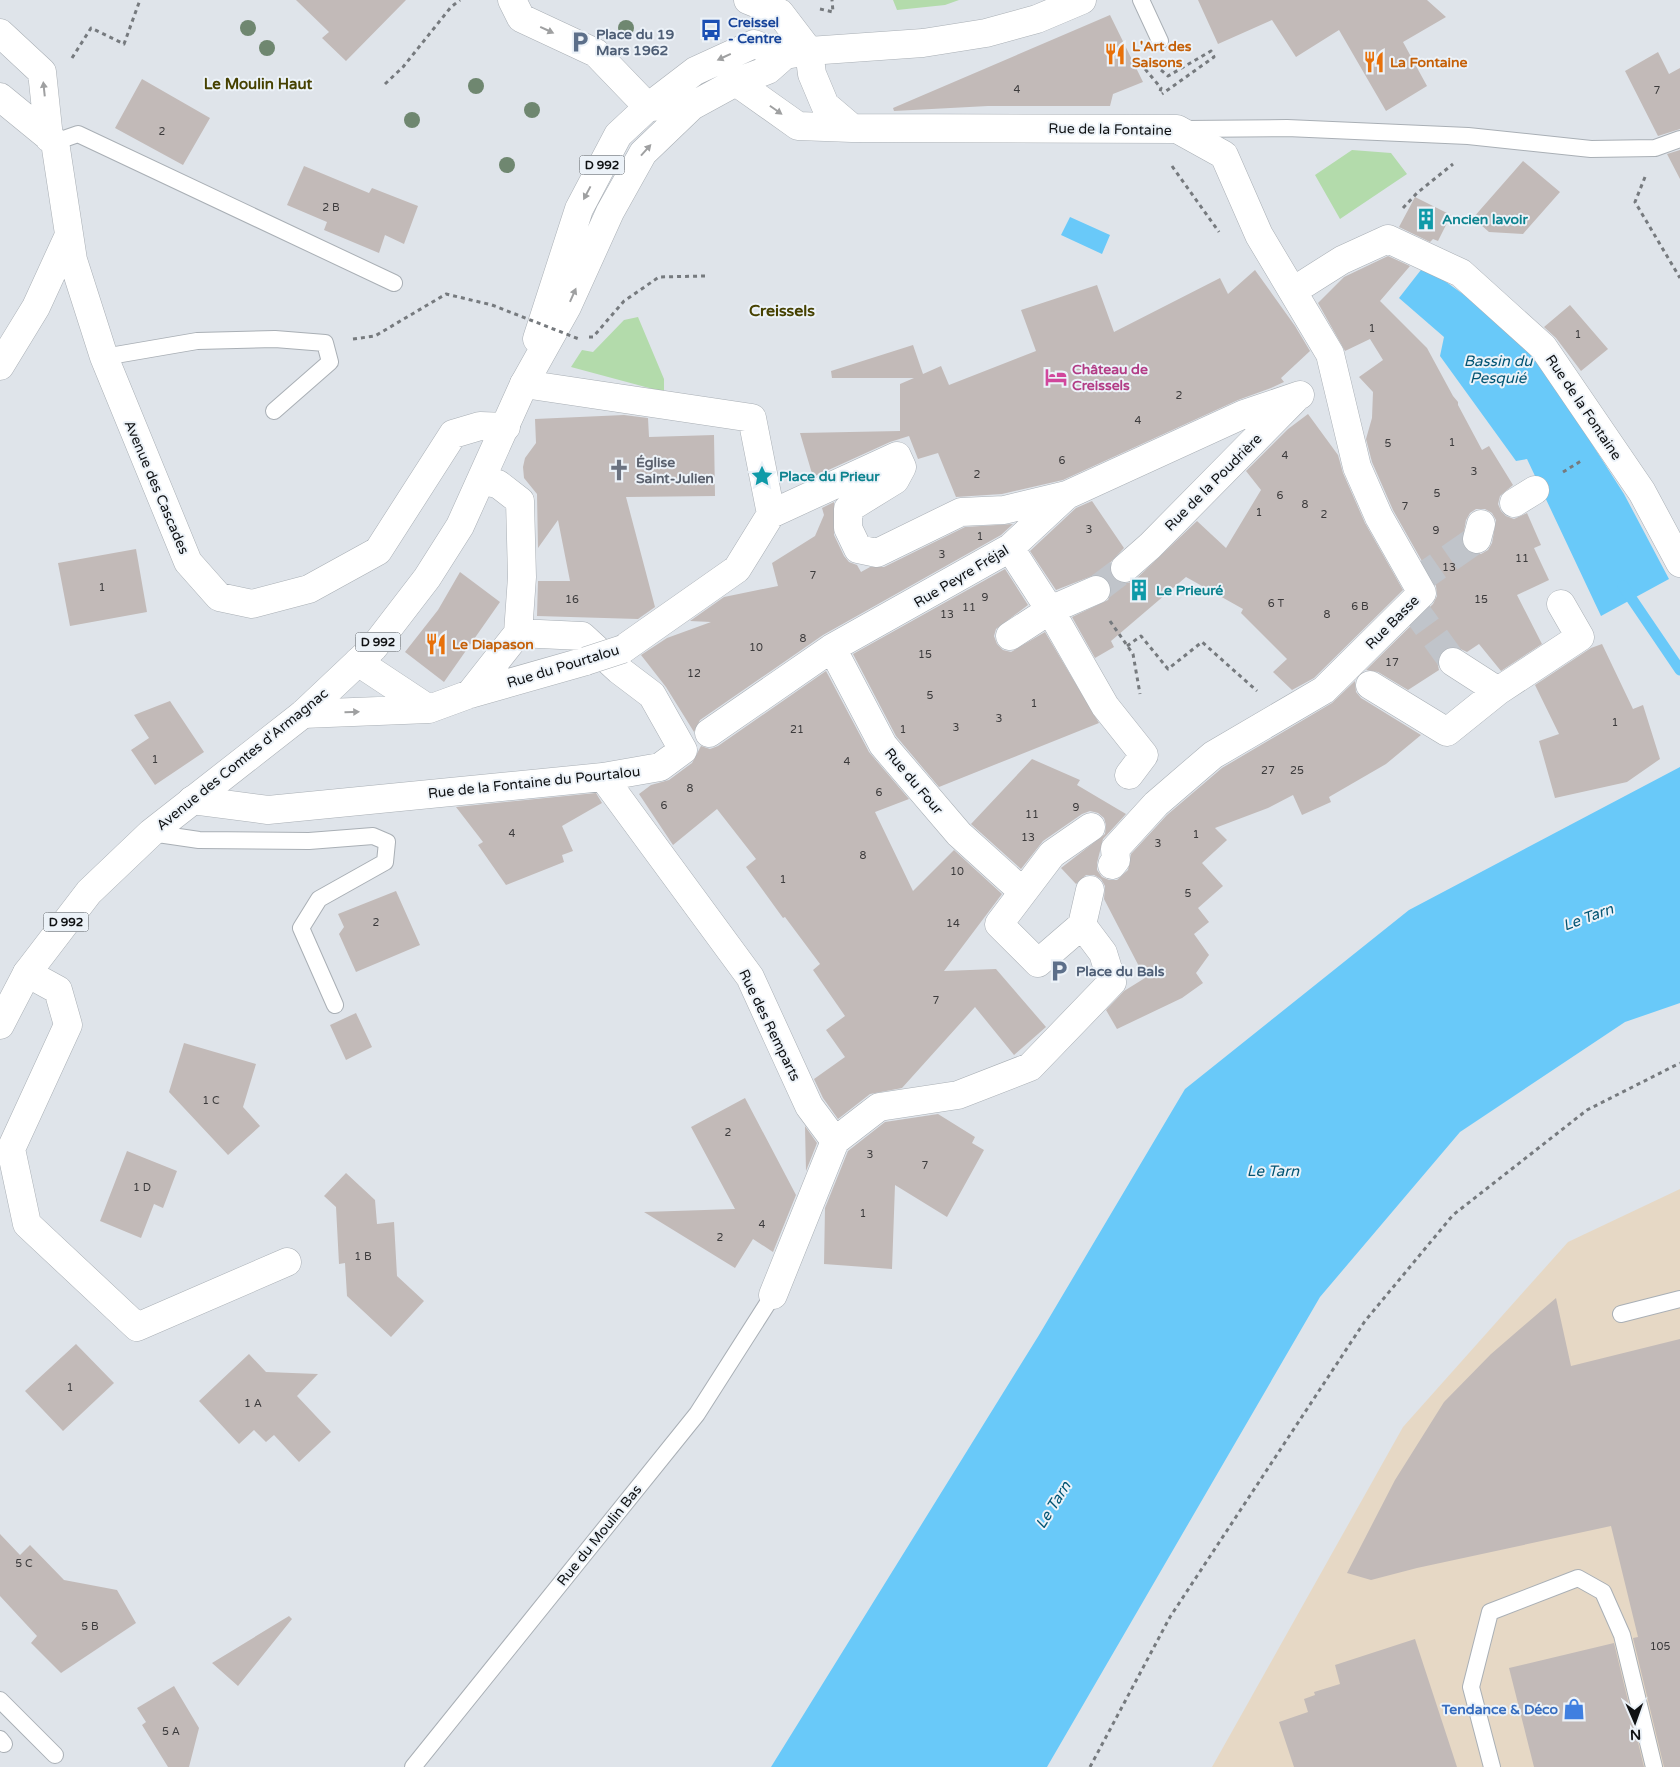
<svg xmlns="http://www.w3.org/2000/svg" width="1680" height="1767" font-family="'Varela Round',sans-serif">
<rect width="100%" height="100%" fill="#dfe4ea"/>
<!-- commercial -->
<path fill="#e6d8c5" d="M1680,1189v578h-468l191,-340 165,-185z"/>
<!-- green -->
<path fill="#b3dbab" d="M893,0h66l-14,5 -48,5z
M1352,150l39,3 16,21 -67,45 -25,-44z
M638,317l26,62v13l-93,-25 11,-17 11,2 31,-32z"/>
<!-- water -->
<path fill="#69c9f9" d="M1070,217l40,18 -8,19 -41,-19z
M1424,266l100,72 100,156 45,85 -68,37 -74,-157 -11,2 -76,-105 4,-19 -45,-39z
M1680,767v236l-55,19 -165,110 -140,165 -273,470h-276l268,-432 146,-246 224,-179z"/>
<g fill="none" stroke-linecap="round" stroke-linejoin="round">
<!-- stream -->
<path stroke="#69c9f9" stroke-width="11" d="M1623,586l57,84"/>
</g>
<!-- building -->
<path fill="#c2bab8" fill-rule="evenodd" d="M296,0h110l-60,61 -24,-23 7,-6z
M1198,0h229l19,17 -43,25 24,44 -41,25 -47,-81 -43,27 -24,-37 -54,24z
M1110,15l33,67 -30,12 -3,12h-122l-94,5 -1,-3z
M1658,52l11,22 11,-6v61l-22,7 -33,-65z
M142,79l68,39 -27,47 -68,-37z
M1680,150v29l-13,-25z
M1523,161l37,31 -37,42 -34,-2 -16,-14z
M304,166l65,27 3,-5 46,18 -14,38 -19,-9 -6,18 -55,-23 3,-8 -40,-17z
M1415,197l36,18 -13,26 -5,-2 -3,3 -31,-15z
M1388,256l22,10 -30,35 47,47 26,48 5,6v3l24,45 7,-4 24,39 -13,11 -2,8 3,7 5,5 8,3 13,-6 14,32 -7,3 15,32 -32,15 25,49 -41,27 -22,-27 -12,8 -13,-6 -8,2 -6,5 -3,8 2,9 -31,20 -30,-18 -12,-2 67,-66 4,-8 -1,-10 -43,-76 -21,-48 -6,-23 6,-21 1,-26 -14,-15 24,-17 -13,-21 -25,12 -27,-48 26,-26zM1476,509h9l7,4 4,7 -4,23 -4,7 -7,4h-8l-7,-4 -4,-7 4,-23 4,-7z
M1255,270l40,56 15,25 -29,27 3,4 -13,6 -33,12 -175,80 -61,14 -46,3 -18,-44 -20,6 -9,-23 -19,6 -77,35 -13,-44 100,-2v-47l14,-6h-82l-1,-7 82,-26 10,29 18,-8 8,19 87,-34 -15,-41 76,-25 17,47 106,-54 8,16z
M1570,305l38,44 -27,22 -25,-33 -12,-11z
M1308,414l30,41 5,18 22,50 38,67 -89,88 -22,12 -19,-18 14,-13 -46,-46 2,-4 -57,-32 -75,64 3,6 -19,11 -23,-41 36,-17 4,-9 -2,-8 -5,-6 -8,-3 -41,16 -26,-39 46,-43 16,-7 32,47 -14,15v9l4,7 6,4h8l7,-3 62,-59 29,27 35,-58 -15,-19 42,-42z
M624,415l24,3 1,19 65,-2 1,61 -89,1 29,110 -17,12 -101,-3 1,-35h32l-12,-61 -20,28 -1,-54 -13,-16 -1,-11 2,-9 11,-15 -1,-24z
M834,502v33l10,21 5,6 8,3 4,7 9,-5h14l81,-40 48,-3 -12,11 -178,100 -123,85 -6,12 -28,-45 -25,-32 26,-17 44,-16 -21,-1 34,-24 54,-11 -6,-23 43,-27 9,-21 -2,-7z
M136,549l11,63 -77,14 -12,-63z
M1005,569l23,36 -32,24 -2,7 3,8 6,6 8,2 34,-20 54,91 -160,64 -43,-51 -43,-82z
M460,572l40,30 -56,80 -39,-30 33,-42z
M1602,644l31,65 10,-4 17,54 -33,23 -72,16 -16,-57 20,-7 -24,-49 56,-37z
M826,671l43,81 40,47 -34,13 38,79 41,-41 48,44 -58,77 52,-2 50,58 -32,28 -39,-48 -73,81 -32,6 -32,25 -15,-21 -9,-19 31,-22 -19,-27 19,-14 -32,-46 7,-6 -35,-47 -2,1 -37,-51 10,-8 -39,-50 -44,36 -34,-51 12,-9 18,-5 23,-17 9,-17 9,3 8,-3z
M1355,681l1,11 5,6 60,37 -35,29 -57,33 2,5 -29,13 -9,-20 -25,13 -53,20 12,12 -25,23 21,23 -25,22 11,14 -15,12 15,21 -13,18 7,10 -21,15 -65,31 -11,-19 18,-19 21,-13 -41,-79 1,-13 -4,-7 -7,-4h-8l-10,9 -15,-16 44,-34 1,-9 -2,-7 -6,-5 -8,-2 -8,3 -39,27 -22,28 -50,-45 61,-65 48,21 -3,5 49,29 -23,25 -6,24v7l5,7 7,3h8l11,-10 3,-16 36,-39 55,-47 110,-65z
M170,701l34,51 -49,33 -24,-35 18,-12 -15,-23z
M596,793l6,10 -40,23 11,25 -11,4 2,7 -58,23 -28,-40 5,-3 -27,-35z
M396,891l24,54 -64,27 -17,-38 5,-7 -6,-13z
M356,1013l16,34 -26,13 -16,-35z
M184,1043l72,21 -13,43 17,19 -32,29 -59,-63z
M745,1098l51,97 -23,57 -20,-13 -18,29 -91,-56 91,-3 -44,-82z
M938,1114l37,23 -3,6 12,7 -37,67 -52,-32 -3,84 -68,-5 1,-56 23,-57 37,-29z
M805,1126l12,17 -11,28z
M127,1151l50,20 -14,37 -9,-4 -13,34 -41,-17z
M346,1173l29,27 2,24 17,-2 3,54 27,25 -33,36 -44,-41 -2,-33 -6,1 -3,-57 -12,-11z
M1556,1298l15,68 109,-27v428h-16l-31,-129 5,-1 -27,-111 -194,42 -46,12 -24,-7 48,-93 49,-78 47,-48z
M76,1344l38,39 -51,48 -38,-40z
M249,1354l17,18 52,2 -21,22 34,36 -32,30 -25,-27 -8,7 -12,-12 -15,14 -40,-43z
M0,1534l20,21 10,-10 34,35 53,10 19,33 -75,50 -30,-30 6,-7 -37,-40z
M289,1616l3,3 -54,67 -26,-23z
M1415,1639l42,128h-163l-15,-45 29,-10 -4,-13 11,-4 -1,-3 26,-8 -5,-19z
M1614,1643l30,124h-110l-25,-99z
M174,1686l25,42 -10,39h-21l-26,-42 4,-3 -9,-14z"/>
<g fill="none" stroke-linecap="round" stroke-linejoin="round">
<!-- street-tunnel -->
<path stroke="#c0c4ca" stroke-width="28" stroke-dasharray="28 14" stroke-linecap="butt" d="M1415,582l62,-43
M1096,590l29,-22
M1411,604l42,58"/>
<!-- lane casing -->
<g stroke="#a9afb5" stroke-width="18">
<path id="lane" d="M1141,0l19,41
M1185,129l102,-1 181,8 123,13 64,-1 25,-9
M55,142l23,-8 316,149
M104,357l93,-16 78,-2 50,4 5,19 -56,49
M151,833l48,7 110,1 64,-5 14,6 -2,20 -66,37 -18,29 34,77
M1621,1314l59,-15
M0,1700l55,55
M0,1739l4,5
M413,1767l284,-353 76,-119
M1492,1767l-21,-80 19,-75 88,-34 25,14 19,43 32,132"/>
</g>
<!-- street casing -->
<g stroke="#a9afb5" stroke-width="29">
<path id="street" d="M512,0l9,18 75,35 52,54 23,-1
M0,33l42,39 7,66
M736,82l62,44 54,2 -27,-23 -13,-31 -3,-23 -29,-38 -32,-13
M0,97l55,45 18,118 31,97 84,205 31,35 33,7 57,-15 69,-38 75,-117 27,-8 26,1
M852,128l325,1 47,26 35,80 71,119 27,113 22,50 43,76 -98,97 -111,65 -57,49 -41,45 1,11 -4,5
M1293,291l49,-31 46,-21 73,34 82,74 99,145 38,71
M0,366l36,-59 33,-72
M524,384l228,34 19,96 -34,55 -114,80
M1514,503l21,-13
M771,514l126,-58 5,11 -7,13 -47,29v19l10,21 19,4 84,-41 43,-2 62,-15
M1477,539l4,-15
M1010,548l40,62 55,96 39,49 -15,20
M1125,568l25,-22 144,-146
M1010,636l40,-26 46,-20
M832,648l51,97 76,89 64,58
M1453,662l45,29
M1370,685l77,47 51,-41 82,-54 -19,-33
M470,694l48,-61 4,-56 -2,-76 -22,-17 -17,-3
M429,709l41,-15 116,-33
M303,714l126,-5 -71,-47
M709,733l123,-85 178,-100 57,-53 177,-81 56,-19
M603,777l147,200 59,129 26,35
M192,800l76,10 335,-33 57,-10 23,-17 -31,-55 -33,-25 -37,-34 -64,-3
M1090,890l-8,35 -44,38 -39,-39 53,-70 39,-27
M27,973l31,17 10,35 -57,124 16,75 110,103 150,-65
M835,1141l44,-34 79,-12 72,-28 82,-85 -9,-29 -21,-28
M773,1295l62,-154"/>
</g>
<!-- primary casing -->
<g stroke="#a9afb5" stroke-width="29">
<path id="primary" d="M537,339l42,-130 39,-74 30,-28 47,-36 59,-27 31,11 24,-4 114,-8 63,-10 51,-14 45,-19
M0,1025l27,-52 62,-81 62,-59 152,-119 71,-67 53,-69 33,-52 64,-142 43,-77 43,-95 33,-59 49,-47 44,-24 32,-12 17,-15"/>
</g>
<!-- path -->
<path stroke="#767a7e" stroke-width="3" stroke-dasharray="4 4" stroke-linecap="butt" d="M820,9l13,3 -1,-12
M72,58l19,-30 33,16 16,-44
M1140,63l21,25 -2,7
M1161,70l7,6 43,-25 3,6 -52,37
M385,84l18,-17 48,-60 9,-7
M1172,166l47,66
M1645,177l-10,25 45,76
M1403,208l14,-15 36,-29
M589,337h4l31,-36 35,-24 46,-1
M353,339l22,-3 71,-42 46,11
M1563,472l18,-11
M1110,621l23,33 7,40
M1127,646l14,-10 27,33 34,-27 55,49
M1090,1767l80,-150 195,-296 88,-106 134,-105 93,-47"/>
<!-- lane -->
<use href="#lane" stroke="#fff" stroke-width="16"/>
<!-- street -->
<use href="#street" stroke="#fff" stroke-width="28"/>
<!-- primary -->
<use href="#primary" stroke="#fff" stroke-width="28"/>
<!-- street-bridge casing -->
<g stroke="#a9afb5" stroke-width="29" stroke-linecap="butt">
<path id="street-bridge" d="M586,661l37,-12"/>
</g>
<!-- path-bridge -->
<path stroke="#767a7e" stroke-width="3" stroke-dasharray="4 4" stroke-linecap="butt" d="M492,305l87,34"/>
<!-- street-bridge -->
<use href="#street-bridge" stroke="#fff" stroke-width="28"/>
</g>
<!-- trees -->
<g fill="#6f8770">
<circle cx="248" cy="28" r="8"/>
<circle cx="626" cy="28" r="8"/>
<circle cx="267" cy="48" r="8"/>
<circle cx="476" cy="86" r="8"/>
<circle cx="532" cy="110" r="8"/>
<circle cx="412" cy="120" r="8"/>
<circle cx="507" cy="165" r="8"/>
</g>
<!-- one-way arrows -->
<defs><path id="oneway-solid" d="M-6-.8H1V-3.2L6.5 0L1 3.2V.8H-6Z" transform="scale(1.25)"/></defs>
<g fill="#9fa0a1">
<use href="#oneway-solid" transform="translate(547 30) rotate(25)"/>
<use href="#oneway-solid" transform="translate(724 57) rotate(155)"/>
<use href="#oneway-solid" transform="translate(44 89) rotate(-96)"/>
<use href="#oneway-solid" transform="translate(776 110) rotate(35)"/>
<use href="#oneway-solid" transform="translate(646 150) rotate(-48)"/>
<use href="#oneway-solid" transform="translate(587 193) rotate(118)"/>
<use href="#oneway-solid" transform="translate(573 295) rotate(-66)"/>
<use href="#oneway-solid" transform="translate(352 712) rotate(-2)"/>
</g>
<!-- icons -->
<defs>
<g id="bus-bare" transform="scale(1.725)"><path d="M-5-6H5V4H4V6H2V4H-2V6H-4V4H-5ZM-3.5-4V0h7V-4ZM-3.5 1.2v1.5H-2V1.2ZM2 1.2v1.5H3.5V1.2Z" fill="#1a4fb4" stroke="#ecf2f8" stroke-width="2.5" paint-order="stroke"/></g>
<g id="parking-bare" transform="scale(1.725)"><path d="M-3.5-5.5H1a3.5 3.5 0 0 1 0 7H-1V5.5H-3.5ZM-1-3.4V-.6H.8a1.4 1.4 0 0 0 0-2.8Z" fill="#5c6f8a" stroke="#ecf2f8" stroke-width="2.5" paint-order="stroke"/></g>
<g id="restaurant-bare" transform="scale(1.725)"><path d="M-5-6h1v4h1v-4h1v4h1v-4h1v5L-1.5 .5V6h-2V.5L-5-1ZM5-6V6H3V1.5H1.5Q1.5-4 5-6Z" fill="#e8710a" stroke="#ecf2f8" stroke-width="2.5" paint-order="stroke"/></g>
<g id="building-bare" transform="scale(1.725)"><path d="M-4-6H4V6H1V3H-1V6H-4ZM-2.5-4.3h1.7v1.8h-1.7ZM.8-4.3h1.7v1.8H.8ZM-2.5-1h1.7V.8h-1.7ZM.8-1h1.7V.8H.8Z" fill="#0f9aa8" stroke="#ecf2f8" stroke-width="2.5" paint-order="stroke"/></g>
<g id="hotel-bare" transform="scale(1.725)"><path d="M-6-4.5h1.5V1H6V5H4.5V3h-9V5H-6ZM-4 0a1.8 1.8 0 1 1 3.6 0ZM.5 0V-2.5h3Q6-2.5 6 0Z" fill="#d1479c" stroke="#ecf2f8" stroke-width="2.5" paint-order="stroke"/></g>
<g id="church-bare" transform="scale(1.725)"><path d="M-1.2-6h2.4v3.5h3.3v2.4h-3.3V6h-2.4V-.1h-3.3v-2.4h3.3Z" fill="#6b7280" stroke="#ecf2f8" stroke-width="2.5" paint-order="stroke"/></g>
<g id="sight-bare" transform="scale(1.725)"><path d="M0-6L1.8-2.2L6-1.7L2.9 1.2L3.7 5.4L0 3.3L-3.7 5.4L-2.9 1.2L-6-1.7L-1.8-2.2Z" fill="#0f9aa8" stroke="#ecf2f8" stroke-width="2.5" paint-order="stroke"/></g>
<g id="shop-bare" transform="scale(1.725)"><path d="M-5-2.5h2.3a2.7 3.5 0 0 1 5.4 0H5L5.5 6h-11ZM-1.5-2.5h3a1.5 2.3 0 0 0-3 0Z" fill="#3f7fe0" stroke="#ecf2f8" stroke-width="2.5" paint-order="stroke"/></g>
</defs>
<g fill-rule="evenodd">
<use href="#bus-bare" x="711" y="30"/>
<use href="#parking-bare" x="580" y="42"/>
<use href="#restaurant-bare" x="1115" y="54"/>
<use href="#restaurant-bare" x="1374" y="62"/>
<use href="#building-bare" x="1426" y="219"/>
<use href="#hotel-bare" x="1056" y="377"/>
<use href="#church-bare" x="619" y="470"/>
<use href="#sight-bare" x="762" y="476"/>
<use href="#building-bare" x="1139" y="590"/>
<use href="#restaurant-bare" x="436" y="644"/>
<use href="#parking-bare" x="1059" y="971"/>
<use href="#shop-bare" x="1574" y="1709"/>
</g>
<g text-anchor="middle" stroke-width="4" stroke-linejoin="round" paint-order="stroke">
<!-- number labels -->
<g font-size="11" fill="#3c3b3c">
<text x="1017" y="93">4</text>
<text x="1657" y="94">7</text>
<text x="162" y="135">2</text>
<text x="331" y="211">2 B</text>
<text x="1372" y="332">1</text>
<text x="1578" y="338">1</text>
<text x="1179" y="399">2</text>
<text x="1138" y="424">4</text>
<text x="1452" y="446">1</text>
<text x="1388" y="447">5</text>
<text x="1285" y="459">4</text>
<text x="1062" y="464">6</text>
<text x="1474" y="475">3</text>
<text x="977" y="478">2</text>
<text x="1437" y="497">5</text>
<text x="1280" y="499">6</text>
<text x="1305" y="508">8</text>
<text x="1405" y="510">7</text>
<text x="1259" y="516">1</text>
<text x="1324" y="518">2</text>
<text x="1089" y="533">3</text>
<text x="1436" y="534">9</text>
<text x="980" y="540">1</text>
<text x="942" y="558">3</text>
<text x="1522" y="562">11</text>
<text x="1449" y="571">13</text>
<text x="813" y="579">7</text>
<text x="102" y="591">1</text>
<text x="985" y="601">9</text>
<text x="572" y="603">16</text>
<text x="1481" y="603">15</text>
<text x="1276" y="607">6 T</text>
<text x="1360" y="610">6 B</text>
<text x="969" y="611">11</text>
<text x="947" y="618">13</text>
<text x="1327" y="618">8</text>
<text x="803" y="642">8</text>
<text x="756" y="651">10</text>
<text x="925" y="658">15</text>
<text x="1392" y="666">17</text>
<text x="694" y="677">12</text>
<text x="930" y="699">5</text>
<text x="1034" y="707">1</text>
<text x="999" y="722">3</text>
<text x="1615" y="726">1</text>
<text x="956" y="731">3</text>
<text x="797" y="733">21</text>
<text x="903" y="733">1</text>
<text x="155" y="763">1</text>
<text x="847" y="765">4</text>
<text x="1268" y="774">27</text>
<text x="1297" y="774">25</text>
<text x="690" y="792">8</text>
<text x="879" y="796">6</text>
<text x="664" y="809">6</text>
<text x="1076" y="811">9</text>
<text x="1032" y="818">11</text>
<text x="512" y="837">4</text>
<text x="1196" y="838">1</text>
<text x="1028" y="841">13</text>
<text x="1158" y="847">3</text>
<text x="863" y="859">8</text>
<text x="957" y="875">10</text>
<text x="783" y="883">1</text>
<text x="1188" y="897">5</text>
<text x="376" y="926">2</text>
<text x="953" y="927">14</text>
<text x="936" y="1004">7</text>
<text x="211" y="1104">1 C</text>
<text x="728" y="1136">2</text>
<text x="870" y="1158">3</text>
<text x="925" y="1169">7</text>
<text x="142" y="1191">1 D</text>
<text x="863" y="1217">1</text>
<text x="762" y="1228">4</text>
<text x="720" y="1241">2</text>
<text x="363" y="1260">1 B</text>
<text x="70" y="1391">1</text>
<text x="253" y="1407">1 A</text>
<text x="24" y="1567">5 C</text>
<text x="90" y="1630">5 B</text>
<text x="1660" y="1650">105</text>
<text x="171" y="1735">5 A</text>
</g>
<!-- shield labels -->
<g fill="#ecf2f8" stroke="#515458" stroke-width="1">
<rect x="579.5" y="155.5" width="45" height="19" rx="4"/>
<rect x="355.5" y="632.5" width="45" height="19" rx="4"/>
<rect x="43.5" y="912.5" width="45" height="19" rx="4"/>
</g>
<g font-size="12" font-weight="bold" fill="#0f1113">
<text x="602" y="169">D 992</text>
<text x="378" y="646">D 992</text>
<text x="66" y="926">D 992</text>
</g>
<!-- transit labels -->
<g font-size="14" font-weight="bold" fill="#164399" stroke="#ecf2f8" text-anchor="start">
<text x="728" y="27">Creissel<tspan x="728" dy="16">- Centre</tspan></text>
</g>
<!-- service labels -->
<g font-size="14" font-weight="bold" fill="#4e5e75" stroke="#ecf2f8" text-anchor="start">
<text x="596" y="39">Place du 19<tspan x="596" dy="16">Mars 1962</tspan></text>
<text x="1076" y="976">Place du Bals</text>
</g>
<!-- food labels -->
<g font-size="14" font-weight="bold" fill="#c56008" stroke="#ecf2f8" text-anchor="start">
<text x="1132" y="51">L'Art des<tspan x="1132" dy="16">Saisons</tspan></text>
<text x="1390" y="67">La Fontaine</text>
<text x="452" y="649">Le Diapason</text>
</g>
<!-- street labels -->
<g font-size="14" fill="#0f1113" stroke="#ecf2f8">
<text transform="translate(1110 129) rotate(1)" y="5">Rue de la Fontaine</text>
<text transform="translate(1584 407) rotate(56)" y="5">Rue de la Fontaine</text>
<text transform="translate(1213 482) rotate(-45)" y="5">Rue de la Poudrière</text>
<text transform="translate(157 487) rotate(67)" y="5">Avenue des Cascades</text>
<text transform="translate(961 576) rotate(-31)" y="5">Rue Peyre Fréjal</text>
<text transform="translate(1392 622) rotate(-45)" y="5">Rue Basse</text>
<text transform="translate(563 666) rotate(-17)" y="5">Rue du Pourtalou</text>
<text transform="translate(242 759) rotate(-39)" y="5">Avenue des Comtes d'Armagnac</text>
<text transform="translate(914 781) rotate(50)" y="5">Rue du Four</text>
<text transform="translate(534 782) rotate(-6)" y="5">Rue de la Fontaine du Pourtalou</text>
<text transform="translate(770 1025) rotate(64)" y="5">Rue des Remparts</text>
<text transform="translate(599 1535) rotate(-51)" y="5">Rue du Moulin Bas</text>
</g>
<!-- culture labels -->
<g font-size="14" font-weight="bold" fill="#0d838f" stroke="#ecf2f8" text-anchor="start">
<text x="1442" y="224">Ancien lavoir</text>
<text x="779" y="481">Place du Prieur</text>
<text x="1156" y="595">Le Prieuré</text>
</g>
<!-- hotel labels -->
<g font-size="14" font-weight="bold" fill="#b23c85" stroke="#ecf2f8" text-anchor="start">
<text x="1072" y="374">Château de<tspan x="1072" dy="16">Creissels</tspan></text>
</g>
<!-- worship labels -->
<g font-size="14" font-weight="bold" fill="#5b616d" stroke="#ecf2f8" text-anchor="start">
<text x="636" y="467">Église<tspan x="636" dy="16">Saint-Julien</tspan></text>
</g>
<!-- shop labels -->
<g font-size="14" font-weight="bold" fill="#366cbe" stroke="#ecf2f8" text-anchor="end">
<text x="1558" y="1714">Tendance &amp; Déco</text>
</g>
<!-- neighbourhood labels -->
<g font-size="15" font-weight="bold" fill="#464100" stroke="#ecf2f8">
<text x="258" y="89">Le Moulin Haut</text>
</g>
<!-- water labels -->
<g font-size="15" font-style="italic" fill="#015473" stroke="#ecf2f8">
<text x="1498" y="366">Bassin du<tspan x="1498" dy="17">Pesquié</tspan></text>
<text transform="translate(1588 917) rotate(-20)" y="5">Le Tarn</text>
<text x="1273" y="1176">Le Tarn</text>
<text transform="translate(1053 1505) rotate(-58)" y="5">Le Tarn</text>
</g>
<!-- quarter labels -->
<g font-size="16" font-weight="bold" fill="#464100" stroke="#ecf2f8">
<text x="782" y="316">Creissels</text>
</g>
</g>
<!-- north arrow -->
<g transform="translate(1635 1722) rotate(178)" stroke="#ecf2f8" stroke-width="4" paint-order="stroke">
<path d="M0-4L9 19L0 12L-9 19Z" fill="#0f1113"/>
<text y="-8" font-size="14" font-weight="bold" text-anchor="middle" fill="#0f1113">N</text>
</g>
</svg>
